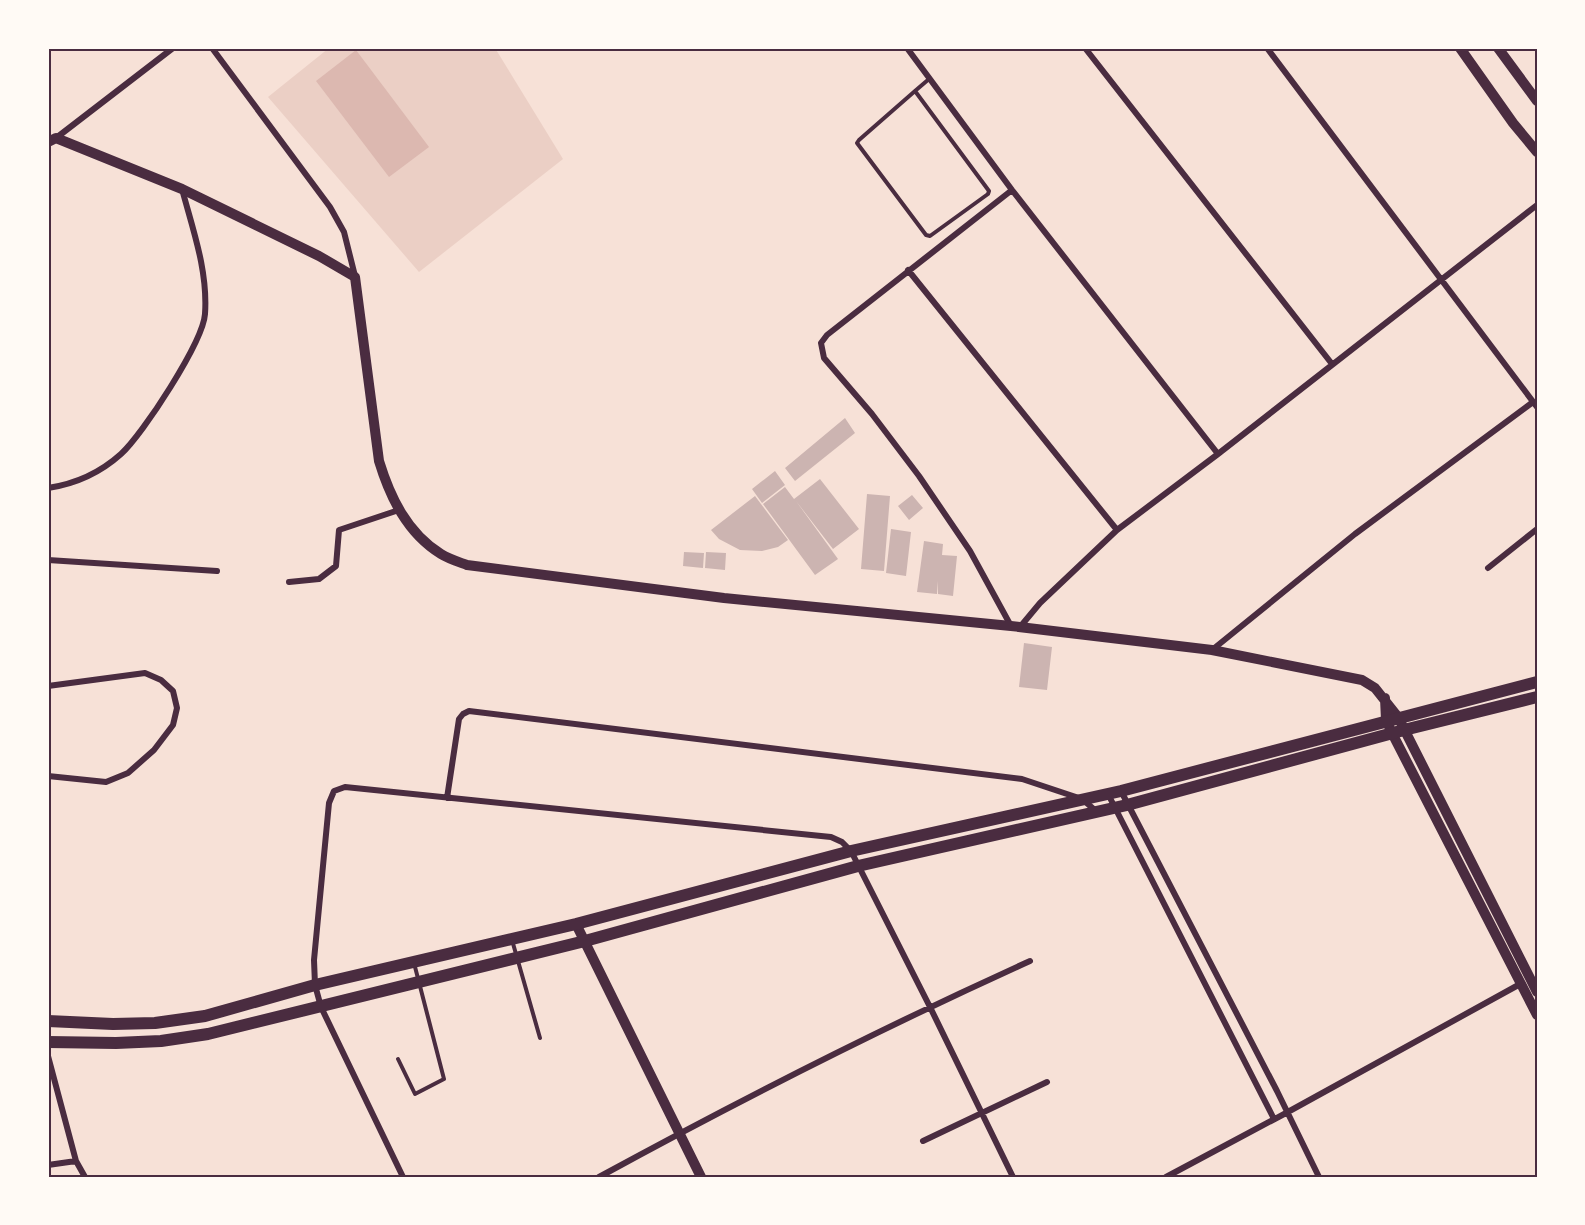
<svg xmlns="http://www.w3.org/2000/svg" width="1585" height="1225" font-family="Bitter,serif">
<rect width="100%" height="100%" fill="#f7e1d7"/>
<!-- green -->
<path fill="#ebcfc5" d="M329,48h166l68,111 -144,113 -151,-175z"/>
<!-- water -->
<path fill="#dcb8b0" d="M356,50l73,97 -40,30 -73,-96z"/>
<!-- building -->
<path fill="#ccb4b1" d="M845,418l10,15 -60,48 -10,-13z
M775,471l10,14 -23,18 -10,-14z
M820,479l39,50 -26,20 -37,-48 42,58 -23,16 -52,-71 22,-17 9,12z
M867,494l23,2 -6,75 -23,-2z
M912,495l11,13 -14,12 -11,-14z
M755,496l33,44 -10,7 -16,4 -22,-1 -21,-11 -8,-9z
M891,529l20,3 -5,44 -20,-3z
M924,541l19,3 -1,11 15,1 -4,40 -15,-2v-13l-1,13 -20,-2z
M684,552l20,1 -1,15 -20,-2z
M706,552l20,1 -1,17 -20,-2z
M1024,643l28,4 -5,43 -28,-3z"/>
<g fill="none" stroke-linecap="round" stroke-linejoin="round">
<!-- service -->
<path stroke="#4a2c40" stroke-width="4" d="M915,91l74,100 -1,3 -58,42 -4,-1 -69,-92 2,-3z
M915,91l14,-12
M512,940l28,98
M398,1059l17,35 29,-15 -30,-116"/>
<!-- minor -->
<path stroke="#4a2c40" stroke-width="6" d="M212,48l118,159 14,25 11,44
M907,48l105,142 206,264
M1085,48l247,316
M1267,48l270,359
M56,138l117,-90
M908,270l209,260
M48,488c27,-4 53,-16 73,-34 22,-20 82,-112 84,-140 3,-43 -12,-84 -23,-125
M48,560l169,11
M1488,568l49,-39
M289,582l30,-3 17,-13 3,-36 60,-20
M1011,626l-41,-75 -51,-75 -47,-62 -48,-56 -3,-15 6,-8 185,-145
M1020,627l20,-24 77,-73 101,-76 319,-249
M1212,650l143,-116 178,-132
M48,686l97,-13 16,7 12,11 4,17 -4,17 -19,25 -26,23 -22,9 -58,-6
M1121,791l156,300 42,86
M1108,794l166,325
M447,798l12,-79 4,-5 6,-3 553,68 60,20 14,12
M48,1056l28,105 9,16
M923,1141l124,-59
M48,1165l28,-4
M403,1177l-82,-170 -6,-22 -1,-25 15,-157 5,-12 11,-4 486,50 11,5 9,9 79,156 83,170
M599,1177c141,-77 285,-150 431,-216
M1166,1177l120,-64 236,-130"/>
<!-- tertiary -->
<path stroke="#4a2c40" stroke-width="10" d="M576,924l125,253"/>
<!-- secondary -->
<path stroke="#4a2c40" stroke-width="10" d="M1460,48l53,75 24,29
M1498,48l39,53
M48,142l8,-4 126,51 137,67 36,21 24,184c11,36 28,72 62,93 8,5 18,8 26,11l257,33 287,28 201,24 150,30 13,8 23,29 139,275
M1385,698l1,22 6,13 145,282"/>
<!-- primary -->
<path stroke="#4a2c40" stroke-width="12" d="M48,1021l65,3 42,-1 50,-7 110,-31 261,-61 275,-73 270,-60 416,-109
M48,1042l68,1 45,-2 47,-7 377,-93 273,-75 269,-61 277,-75 133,-33"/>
</g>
<!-- border -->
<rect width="1585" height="1225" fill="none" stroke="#fffaf5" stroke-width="99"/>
<rect x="50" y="50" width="1486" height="1126" fill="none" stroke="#4a2c40" stroke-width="2"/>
</svg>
